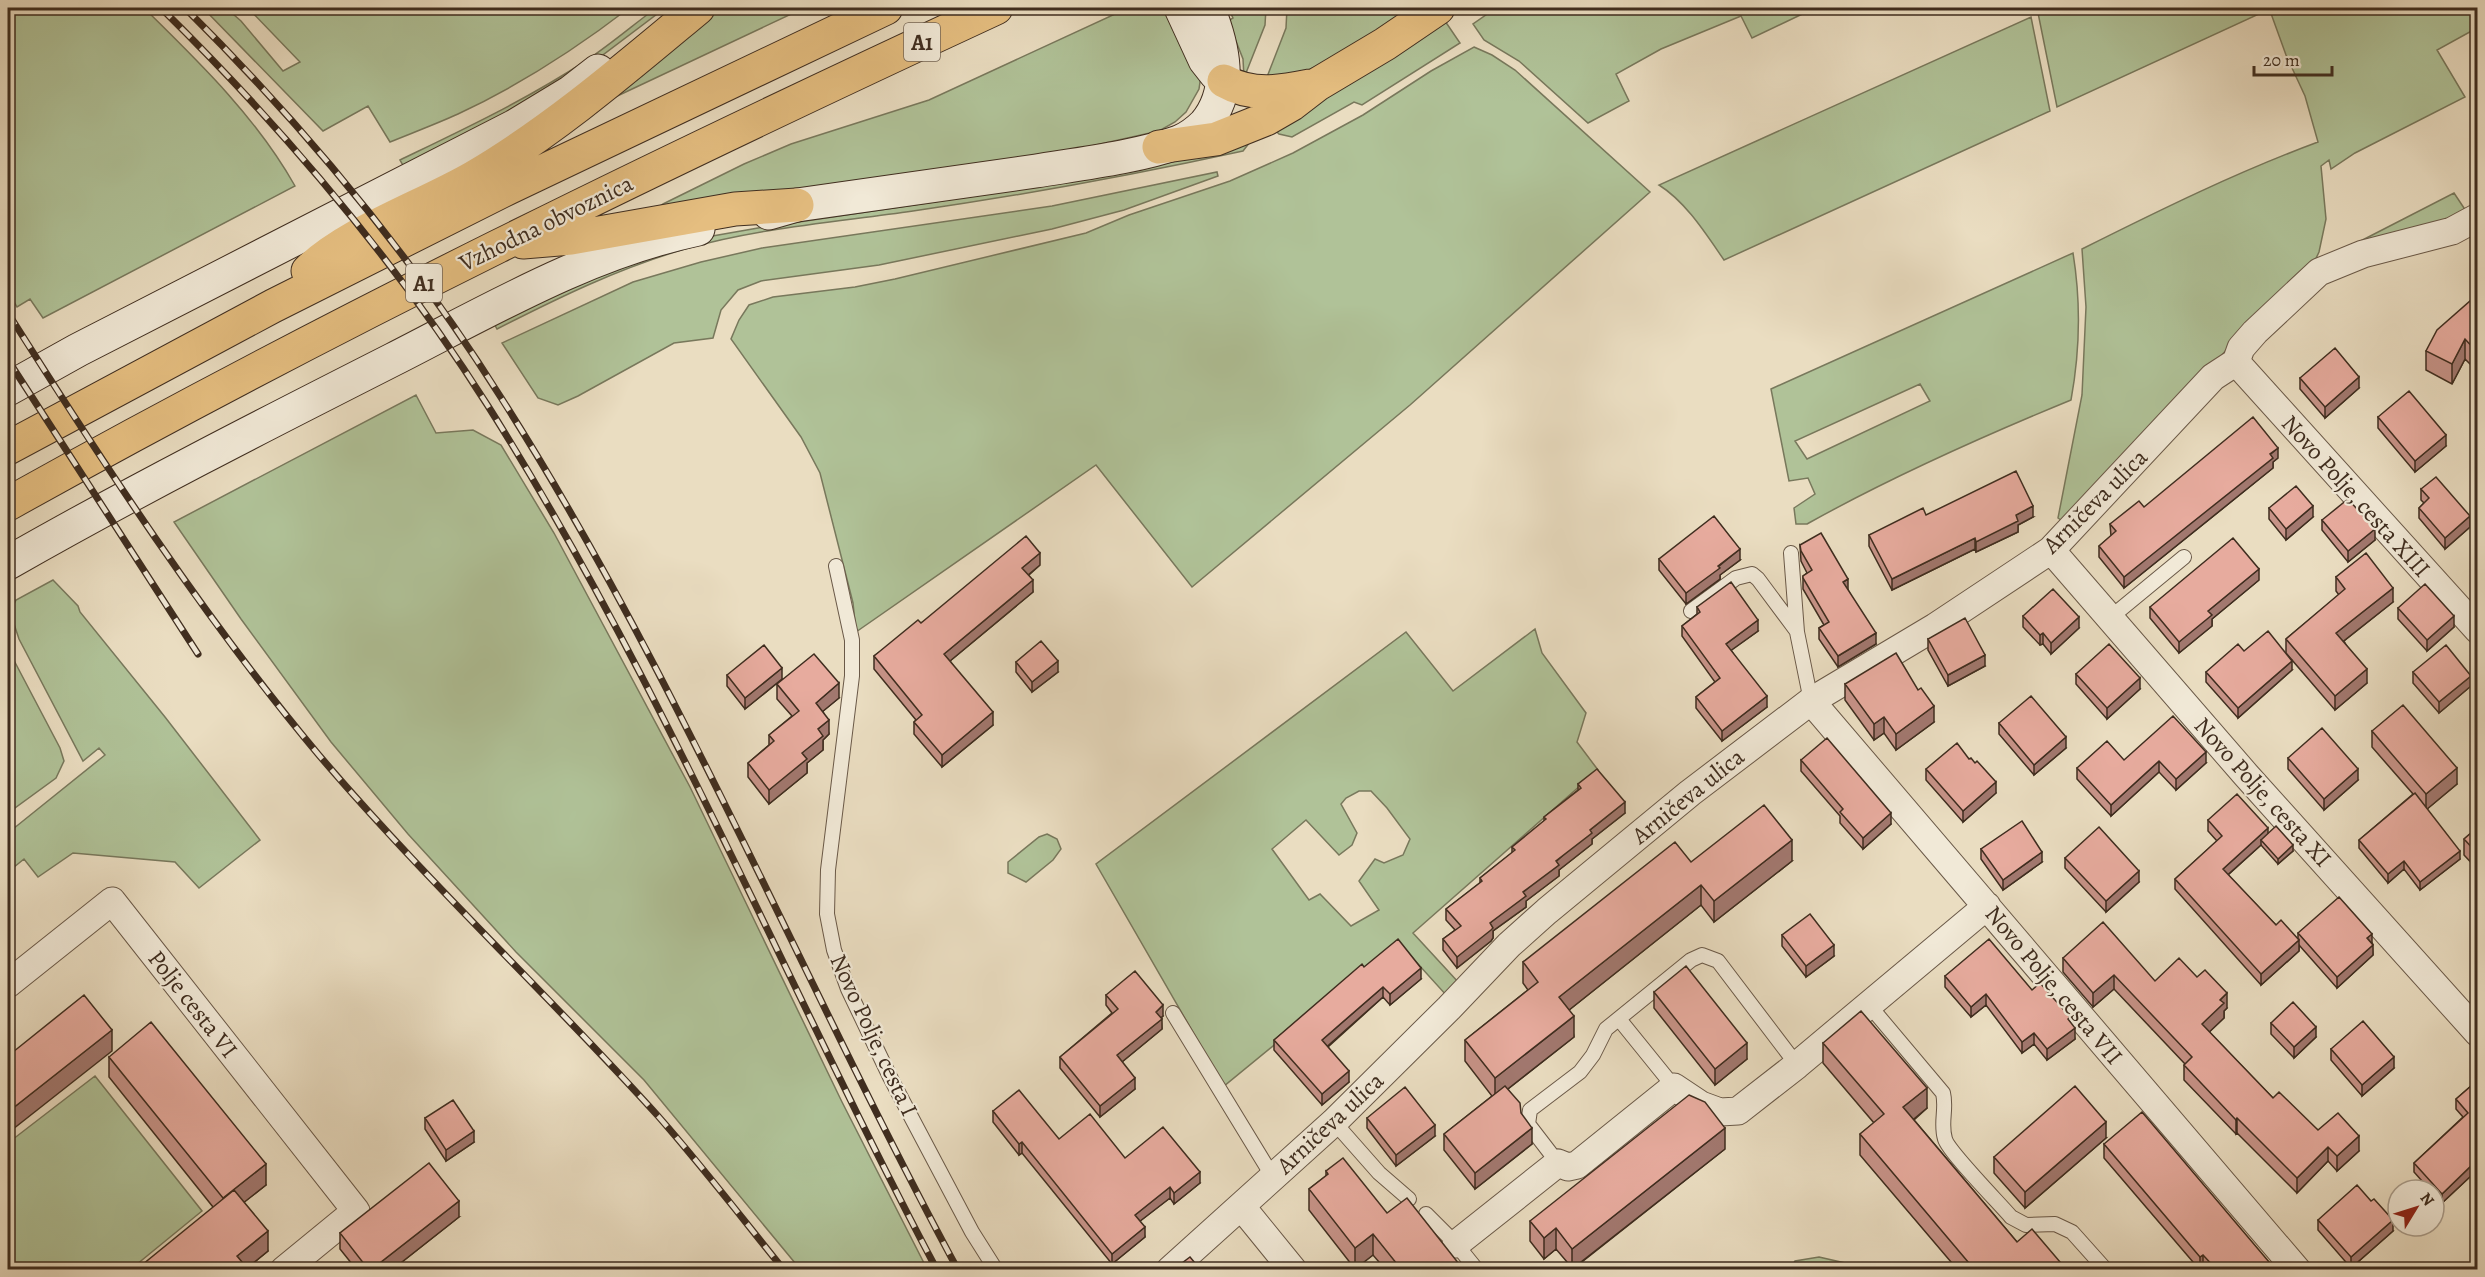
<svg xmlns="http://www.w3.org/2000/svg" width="2485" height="1277" font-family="Alegreya,serif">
<rect width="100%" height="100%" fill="#eaddc1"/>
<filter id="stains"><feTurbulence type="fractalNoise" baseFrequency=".00333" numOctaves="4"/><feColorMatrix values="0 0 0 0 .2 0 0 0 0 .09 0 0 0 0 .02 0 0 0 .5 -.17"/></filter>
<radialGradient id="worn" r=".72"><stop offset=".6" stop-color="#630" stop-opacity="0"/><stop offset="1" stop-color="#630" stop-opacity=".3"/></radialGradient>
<!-- green -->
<path fill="#b0c298" stroke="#78785c" stroke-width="1.5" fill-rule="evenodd" d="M8,8h136c56,55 112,109 151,178l-252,132 -13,-19 -13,8 -9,-16z
M203,8h23l15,13 42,50 17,-9 -52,-54h381c-52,40 -111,78 -171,106 -22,10 -46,19 -68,28l-22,-36 -45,25z
M656,8h9l-102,77 -159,82 -4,-7c64,-31 128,-61 187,-100 24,-16 46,-35 69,-52z
M723,8h81l-191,90 86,-74z
M1128,8h41l32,67 -2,14 -13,23 -11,10 -16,9 -99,22 -409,60 12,-9 81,-40 47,-20 138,-44z
M1228,8h38l-1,17 -21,53 -1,-19 -15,-38 5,-3z
M1287,8h127l-88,54 -29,13 -30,2 19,-49z
M1496,8h319l-63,30 -11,-22 -80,33 -45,25 13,27 -41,22 -69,-62 -35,-21 -11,-16z
M2037,8h218l4,6 -202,93z
M2269,8h208v20l-40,22 28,47 -110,56 -24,16 -2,-9 -8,6 5,53 -7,33 -8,17 -73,67 -32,38 -142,148 -6,-4 24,-123 4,-88 -4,-58c78,-39 155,-77 236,-107l-13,-46 -19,-41z
M2031,17l19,94 -326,149c-18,-26 -38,-58 -65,-75z
M1445,21l15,22 -98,62 -8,-3 -62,35 -13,-3 -9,-9z
M1474,47l18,8 23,15 135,122 -240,213 -218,182 -96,-122 -240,167 -3,-29 -33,-130 -19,-36 -70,-98 8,-19 10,-15 24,-8 82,-10 40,-8 191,-46 43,-18 101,-34 63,-28 70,-38 68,-44z
M1253,138l-10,13c-110,24 -219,44 -330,60 -76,11 -155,17 -228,38 -66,19 -127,49 -188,80l-6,-11 193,-77 74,-13 290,-43z
M1217,172l1,4 -94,34 -72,19 -173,36 -118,16 -23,9 -17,20 -8,28 -39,5 -96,53 -20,9 -20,-7 -36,-55 131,-61 68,-20 61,-14 290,-42z
M2454,193l10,15 -1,12 -118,29z
M2073,253c8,49 7,98 -2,147 -90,37 -178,76 -264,124h-11l-2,-16 21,-14 -7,-16 -19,3 -18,-92zM1920,384l10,17 -123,58 -12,-18z
M416,395l20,38 37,-3 28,15 53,88 136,254 152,315 85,167h-127l-156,-189 -128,-128 -108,-118 -77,-92 -90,-123 -67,-97z
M53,580l25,26 2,6 85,105 95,123 -61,48 -24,-26 -102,-9 -35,24 -14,-18 -16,13v-39l97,-78 -6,-7 -16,13 -64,-122c-4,-13 -11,-26 -3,-39z
M1535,629l7,24 44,60 -9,29 21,28 -185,163 46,50 -12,13 -48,-53 -175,143 -128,-222 310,-232 47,59zM1359,791h12l16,17 23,31 -7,16 -19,8 -9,-4 -16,22 20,29 -28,16 -31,-32 -11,6 -37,-51 34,-29 33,35 13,-10 5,-12 -16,-29 5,-6z
M8,649l52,99 4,13 -8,17 -48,35z
M1047,834l10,5 4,10 -8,11 -27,22 -18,-9v-11l31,-25z
M95,1076l107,135 -71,58h-123v-126z
M1819,1257l26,6 5,6h-60l5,-8z"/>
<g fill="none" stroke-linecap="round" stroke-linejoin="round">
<!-- lane casing -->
<g stroke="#6a5948" stroke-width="16">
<path id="lane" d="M1791,553l6,79 14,69
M836,566l16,74v36l-24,194 -1,44 7,36 14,39 42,88 82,155 24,38
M1691,611l45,-33 16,-4 6,5 38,51
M2110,618l74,-61
M1869,1005l74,88c4,16 -3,30 2,46 3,12 55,65 66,78l15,8 29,-1 17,8 34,38
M1173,1013l100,164
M1619,1019l55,68
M1334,1122l45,51 30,26
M1558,1163l-30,-39 2,-14 50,-38 13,-17 13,-26 85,-69 11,-5 16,6 79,104
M1426,1214l30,30 21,26"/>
</g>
<!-- street casing -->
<g stroke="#6a5948" stroke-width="29">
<path id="street" d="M2236,362l242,268
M2236,362l5,-14 14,-16 64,-60 44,-18 89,-23 26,-14
M2051,550l195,225 232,258
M1811,701l486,569
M8,984l104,-83 244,310 -72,59
M1241,1206l52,64
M1456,1244l102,-81 10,4 9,-2 97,-78 27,18 19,7 18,-1 59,-46 190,-159
M1170,1270l164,-148 115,-114 60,-63 38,-34 143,-118 121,-92 124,-74 116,-77 162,-173 23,-15"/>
</g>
<!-- secondary casing -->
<g stroke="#3f2d1f" stroke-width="35">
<path id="secondary" d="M1181,8l24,52 11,14
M769,213l28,-8c79,-11 159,-22 239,-34 43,-7 102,-14 143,-29 10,-4 18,-10 26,-18 29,-35 18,-78 3,-116
M8,389l70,-39 437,-224 56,-34 27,-21
M8,563c126,-72 256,-138 386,-204 98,-50 195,-107 304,-130"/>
</g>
<!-- highway casing -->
<g stroke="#3f2d1f" stroke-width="35">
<path id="highway" d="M1224,81c28,16 56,11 86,5
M1159,147l57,-8 50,-20 26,-15 26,-20 67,-40 53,-36
M523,242l48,-4 164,-29 62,-4
M308,271c40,-39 116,-65 166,-94 80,-47 153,-110 224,-169
M8,448l265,-142 235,-118 378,-180
M8,504c322,-180 654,-341 988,-496"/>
</g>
<!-- lane -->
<use href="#lane" stroke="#f1e9d7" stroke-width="14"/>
<!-- street -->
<use href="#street" stroke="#f1e9d7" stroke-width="27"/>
<!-- secondary -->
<use href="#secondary" stroke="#f1e9d7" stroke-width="33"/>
<!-- highway -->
<use href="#highway" stroke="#e5be80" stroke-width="33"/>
<!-- rail casing -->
<g stroke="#3f2d1f" stroke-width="7">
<path id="rail" d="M161,8c122,120 235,253 327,398 174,275 297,577 449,864
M185,8c118,117 226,247 315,388 177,277 302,585 458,874
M8,313c95,150 196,305 310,441 107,126 229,239 340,362 44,50 84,102 126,154
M8,360l190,294"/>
</g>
<!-- rail -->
<use href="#rail" stroke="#f1e9d7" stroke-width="4.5" stroke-dasharray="14" stroke-linecap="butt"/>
</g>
<!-- wall -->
<path fill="#c79388" stroke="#3f2d1f" stroke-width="1.5" d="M2478,294v78l-13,-13 -13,25 -26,-14v-19z
M2300,378l59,10 -34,30 -25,-29z
M2378,417l68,29 -31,26 -37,-44z
M2278,458l-5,4v6l-149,120 -25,-31v-11l12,-10 -1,-12 34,-17z
M2421,489l49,38 -25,22 -26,-31v-10l5,-5 -3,-3z
M2269,508l44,9 -27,23 -17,-21z
M1926,515l107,2 -15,8v7l-42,20 -1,-3 -83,41 -23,-44v-11z
M2322,520l53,20 -27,22 -26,-32z
M1800,545l48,45 28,54 -38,23 -19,-28v-11l5,-3 -21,-36v-13l4,-3 -6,-12z
M1659,559l81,1 -20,15v4l-34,25 -27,-34z
M1040,565l-11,10 4,17 -83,69 43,64 -51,42 -28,-33v-12l2,-2 -42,-51v-13l47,-33z
M2336,577l57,25 -49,39 23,42 -32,27 -49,-57v-14l53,-44 -3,-4z
M2259,580l-47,39v7l-33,27 -29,-35v-11z
M1697,607l61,24 -27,19 36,57 -45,34 -26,-33v-11l19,-15 -33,-46v-10l15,-12z
M2398,608l56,19 -27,24 -29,-32z
M2023,616l56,12 -28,26 -8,-10 -3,1 -17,-18z
M1928,639l57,27 -37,20 -20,-36z
M1016,662l42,10 -26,20 -16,-20z
M2292,670l-54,48 -32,-36v-10z
M2413,672l58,14 -32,27 -26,-30z
M2076,674l64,15 -33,30 -31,-35z
M727,675l55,4 -37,30 -18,-23z
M777,684l62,14 -16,13 6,23 -6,6v10l-16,13v10l-38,31 -21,-27v-14l21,-18v-10l23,-19 -15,-17z
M1845,684l89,38 -38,28 -12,-17 -10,7 -29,-40z
M2478,695v13l-2,-1v-11z
M1999,723l67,25 -32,27 -35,-41z
M2372,731l85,53 -30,25 33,50 -40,31 -16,-21 -16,14 -29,-35v-8l54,-46 -41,-47z
M2288,758l70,22 -34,30 -36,-41z
M1969,759l27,34 -33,29 -37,-42v-11z
M1801,760l90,64 -28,25 -23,-26v-7l-39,-45z
M2124,760l82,3 -30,27 -17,-18 -48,44 -34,-37v-11z
M1578,784l47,29 -33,26v5l-33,26v6l-33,25v6l-33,24v7l-2,3 -34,27 -14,-18v-11l12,-9 -9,-10v-11l34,-26v-5l32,-25v-6l32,-26v-4l34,-27z
M2208,820l60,14 25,17 -15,13 -17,-19 -33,30 48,50 22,15v-7l74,10 1,12 -36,33 -38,-43v6l-38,34 -86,-96v-10l42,-38 -9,-10z
M2478,827v43l-14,-15v-16z
M1981,849l61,13 -39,28 -22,-31z
M2065,858l74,24 -33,30 -41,-44z
M1792,861l-78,61 -13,-17 -132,105 5,27 -66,52 13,24 11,31 -57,45 -31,-39v-16l48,-38 -27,-35v-21l63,-50 -5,-7v-21l168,-100z
M1782,935l52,21 -28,21 -24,-31z
M2063,958l92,23 72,27 -3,3v7l-15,14 64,66 45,32 41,21 -22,20 -9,-10 -31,32 -60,-60 -1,1 -52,-54v-15l1,-1 -71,-75 -21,18 -30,-35z
M1364,967l57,12 -31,26 -7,-8 -55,50 21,35 -27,23 -48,-55v-10z
M1945,976l87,14 38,31 5,18 -28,21 -13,-16 -12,9 -36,-48 -15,12 -26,-30z
M1654,992l93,67 -32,26 -61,-77z
M1106,995l57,21 -2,2 1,11 -40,33 13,27 -35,28 -40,-49v-11l52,-44 -6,-8z
M2271,1023l45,14 -22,21 -23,-24z
M1823,1043l104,65 -13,12 103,122 49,27h-109l-97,-114v-21l14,-11 -51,-60z
M2331,1049l63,19 -32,28 -31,-36z
M109,1057l157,128 -22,17 24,49 -21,17 -34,-61 -104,-130z
M2478,1080v95l-3,2 -2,-3 -31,29 -8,-9v-4h-4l-16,-18v-9l49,-46 -7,-8v-10z
M993,1111l66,28 66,19 75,25 -26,21 -4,-6 -30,23 5,16 -33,27 -90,-111 -3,2 -26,-33z
M425,1118l49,24 -28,19 -21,-32z
M1367,1118l68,18 -39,30 -29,-38z
M2106,1138l-81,70 -31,-35v-16z
M2104,1144l171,125h-76l-95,-111z
M1725,1149l-152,120 -17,-20 -12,10 -14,-18v-20z
M1326,1171l61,42 76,56h-78l-12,-14 -18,14 -46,-59v-21l17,-13z
M459,1217l-66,52h-37l-16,-20v-16z
M2318,1220l75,11 -42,37 -33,-38z"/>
<!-- shaded-wall -->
<path fill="#a2786f" stroke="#3f2d1f" stroke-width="1.5" d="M2465,339v20l-13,25v-20z
M2359,377v11l-34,30v-11z
M2446,435v11l-31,26v-11z
M2278,448v10l-5,4v6l-149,120v-11z
M2033,506v11l-15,8v7l-42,20v-10l40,-27z
M2313,506v11l-27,23v-11z
M2470,516v11l-25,22v-11z
M2375,529v11l-27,22v-11z
M1975,538v11l-83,41v-11z
M1740,549v11l-20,15v4l-34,25v-11z
M1040,553v12l-18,15v-12z
M2259,569v11l-47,39v7l-33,27v-11l29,-31z
M1848,579v11l-5,3v-11z
M1033,580v12l-89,74v-12z
M2393,588v14l-57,45v-14z
M2454,616v11l-27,24v-11z
M2079,617v11l-28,26v-11z
M1758,620v11l-32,23v-10z
M1876,633v11l-38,23v-11z
M2043,633v11l-3,1v-10z
M1985,655v11l-37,20v-11z
M1058,661v11l-26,20v-10z
M2292,661v9l-54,48v-10z
M782,668v11l-37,30v-11z
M2367,669v14l-32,27v-14z
M2471,676v10l-32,27v-11z
M2140,678v11l-33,30v-11z
M839,683v15l-23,19v-14z
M1767,696v11l-45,34v-10z
M1934,706v16l-38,28v-16z
M993,712v13l-51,42v-12z
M1884,717v16l-10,7v-16z
M829,720v14l-6,6v10l-16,13v10l-38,31v-14l33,-37 16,-24z
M2066,737v11l-32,27v-10z
M2206,752v11l-30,27v-11z
M2159,761v11l-48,44v-11z
M2457,768v16l-31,26v-16z
M2358,769v11l-34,30v-11z
M1996,782v11l-33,29v-11z
M1625,802v11l-33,26v5l-33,26v6l-33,25v6l-33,24v7l-2,3 -34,27v-11l33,-34 100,-93z
M1891,813v11l-28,25v-11z
M2268,828v11l-7,1v5l-38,34v-10z
M1792,840v21l-78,61v-21z
M2293,845v6l-15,13v-5z
M2460,851v8l-40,31v-8z
M2042,852v10l-39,28v-10z
M2404,861v8l-16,14v-9z
M2139,871v11l-33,30v-11z
M1701,885v20l-142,113v-21z
M2372,934v10l-5,-6z
M2299,940v11l-38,34v-11z
M1834,945v11l-28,21v-11z
M2373,945v10l-36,33v-11z
M1421,968v11l-31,26v-11z
M2114,975v14l-21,18v-14z
M1383,987v10l-61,54v-11z
M2227,993v15l-3,3v7l-22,21v-15l18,-24z
M1986,994v11l-15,12v-10z
M1163,1005v11l-7,6v-10z
M1574,1016v21l-79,62v-21z
M1162,1019v10l-45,37v-11z
M2316,1027v10l-22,21v-11z
M2075,1028v11l-28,21v-11z
M112,1030v21l-104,82v-21z
M2034,1033v11l-12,9v-11z
M1747,1043v16l-32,26v-16z
M2394,1057v11l-32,28v-11z
M1349,1071v11l-27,23v-11z
M1135,1078v11l-35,28v-11z
M1927,1088v20l-24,20v-21z
M2237,1118v15l-1,1v-14z
M2106,1122v16l-81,70v-16z
M1435,1125v11l-39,30v-11z
M1532,1128v16l-57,45v-16z
M1725,1128v21l-153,120v-20z
M474,1131v11l-28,19v-11z
M2359,1136v15l-22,20v-15z
M1022,1142v11l-3,2v-11z
M2328,1147v14l-31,32v-15z
M266,1164v21l-43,34v-21z
M2473,1164v10l-31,29v-9z
M2478,1165v10l-3,2v-10z
M1200,1172v11l-26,21v-11z
M1170,1187v11l-35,27v-10z
M459,1201v16l-66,52h-21z
M2393,1220v11l-42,37v-11z
M1145,1227v10l-33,27v-10z
M1556,1228v21l-12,10v-21z
M268,1231v20l-22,18 -9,-13z
M1373,1234v21l-18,14v-21z
M2203,1255v14h-3v-12z"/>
<!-- building -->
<path fill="#e7ab9e" stroke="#3f2d1f" stroke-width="1.5" d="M2478,294v59l-13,-14 -13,25 -26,-13 11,-21z
M2335,348l24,29 -34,30 -25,-29z
M2409,391l37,44 -31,26 -37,-44z
M2253,417l25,31 -8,6 3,4 -149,119 -25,-31 17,-15 -6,-7 29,-23 5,6z
M2016,471l17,35 -17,9 2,6 -42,21 -1,-4 -83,41 -23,-44 54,-27 3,7z
M2436,477l34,39 -25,22 -26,-30 10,-10 -8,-9z
M2296,486l17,20 -27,23 -17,-21z
M2348,499l27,30 -27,22 -26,-31z
M1714,516l26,33 -22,17 2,2 -34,25 -27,-34z
M1821,533l27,46 -5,3 33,51 -38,23 -19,-28 10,-6 -26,-44v-2l9,-6 -11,-19 -1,-6z
M1026,536l14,17 -18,15 11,12 -89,74 49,58 -51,43 -28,-33 8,-7 -48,-59 44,-36 3,3z
M2233,538l26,31 -51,42 4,4 -33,27 -29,-35z
M2366,553l27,35 -57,45 31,36 -32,27 -49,-57 59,-50 -9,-12z
M1731,582l27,38 -32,24 41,52 -45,35 -26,-34 24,-19 -38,-52 18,-14 -3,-5z
M2425,584l29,32 -27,24 -29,-32z
M2053,589l26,28 -28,26 -8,-10 -3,2 -17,-19z
M1965,618l20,37 -37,20 -20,-36z
M2268,631l24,30 -54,47 -32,-36 32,-28 6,7z
M1041,641l17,20 -26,21 -16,-20z
M2109,644l31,34 -33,30 -31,-34z
M764,645l18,23 -37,30 -18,-23z
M2446,645l25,31 -32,26 -26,-30z
M1896,653l22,37 3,-2 13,18 -38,28 -12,-17 -10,7 -29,-40z
M814,654l25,29 -23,20 13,17 -11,9 5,7 -21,17 5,6 -38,31 -21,-27 26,-22 -5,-6 30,-24 -22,-27z
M2031,696l35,41 -32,28 -35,-42z
M2403,705l54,63 -31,26 -54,-63z
M2173,716l33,36 -30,27 -17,-18 -48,44 -34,-37 30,-27 17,19z
M2322,728l36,41 -34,30 -36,-41z
M1827,738l64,75 -28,25 -23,-26 3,-3 -42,-49z
M1957,743l12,16 2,-1 4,5 2,-2 19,21 -33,29 -37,-42z
M1597,769l28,33 -35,28 2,3 -36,28 3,4 -36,27 3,4 -36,27 3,5 -2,2 -34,27 -14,-18 18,-13 -15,-17 36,-28 -2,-3 35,-28 -3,-3 34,-28 -2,-2 37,-29 -3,-4z
M2415,793l45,58 -40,31 -16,-21 -16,13 -29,-34z
M2237,794l31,34 -45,41 53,56 5,-5 18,20 -38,34 -86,-95 47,-43 -14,-16z
M1764,805l28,35 -78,61 -13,-16 -142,112 15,19 -79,62 -30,-38 73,-58 -15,-20 152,-120 16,20z
M2022,821l20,31 -39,28 -22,-31z
M2276,826l17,19 -15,14 -17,-19z
M2099,827l40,44 -33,30 -41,-43z
M2478,827v27l-14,-15z
M2339,897l33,37 -5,4 6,7 -36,32 -39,-44z
M1810,914l24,31 -28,21 -24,-31z
M2103,922l52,59 24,-23 18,19 8,-7 22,23 -7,7 4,3 -22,21 71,74 6,-6 39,38 20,-17 21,23 -22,20 -9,-9 -31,31 -60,-60 -1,2 -52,-55 8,-8 -78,-82 -21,18 -30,-35z
M1398,939l23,29 -31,26 -7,-7 -61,53 27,31 -27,23 -48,-54 88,-76 2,3z
M1989,939l43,51 8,-7 30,34 -2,2 7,9 -28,21 -13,-16 -12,9 -36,-48 -15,13 -26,-31z
M1686,966l61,77 -32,26 -61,-77z
M1135,971l28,34 -7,7 6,7 -45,36 18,23 -35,28 -40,-49 58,-48 -12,-14z
M84,995l28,35 -104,82v-56z
M2293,1002l23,25 -22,20 -23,-24z
M1861,1011l66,77 -24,19 114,135 15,-13 34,40h-92l-114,-135 24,-20 -61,-71z
M2363,1021l31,36 -32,28 -31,-36z
M151,1022l115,142 -43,34 -114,-141z
M2478,1080v85l-3,2 -2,-3 -31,30 -28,-31 54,-50 -12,-14z
M1505,1086l15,17 1,10 11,15 -57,45 -31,-39z
M2075,1086l31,36 -81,70 -31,-35z
M1405,1087l30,38 -39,30 -29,-37z
M1019,1090l40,49 31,-25 35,44 38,-31 37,45 -26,21 -4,-6 -35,28 10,12 -33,27 -90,-112 -3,2 -26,-33z
M1689,1095l16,7 20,26 -153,121 -16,-21 -12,10 -14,-17z
M453,1100l21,31 -28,19 -21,-32z
M2142,1112l133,157h-59l-13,-14 -3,2 -96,-113z
M1343,1158l44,55 20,-15 56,71h-62l-28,-35 -18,14 -46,-59 19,-15 -2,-3z
M429,1163l30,38 -87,68h-4l-28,-36z
M2357,1185l14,16 3,-2 19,21 -42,37 -33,-37z
M234,1190l34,41 -31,25 11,13h-111z
M1190,1257l10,12h-37l1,-1 10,1z"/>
<g text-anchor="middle" stroke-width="4.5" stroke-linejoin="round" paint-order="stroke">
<!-- shield labels -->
<g fill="#f1e9d7" stroke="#746556" stroke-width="1.5">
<rect x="904" y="23" width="36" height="38" rx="4.5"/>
<rect x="406" y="264" width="36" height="38" rx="4.5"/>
</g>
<g font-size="22" font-weight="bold" fill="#3f2d1f">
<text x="922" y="50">A1</text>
<text x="424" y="291">A1</text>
</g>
<!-- street labels -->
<g font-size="24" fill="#3f2d1f" stroke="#f1e9d7">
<text transform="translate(546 223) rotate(-26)" y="8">Vzhodna obvoznica</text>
<text transform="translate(2356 496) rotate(48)" y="8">Novo Polje, cesta XIII</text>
<text transform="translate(2095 501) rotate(-45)" y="8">Arničeva ulica</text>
<text transform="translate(2263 792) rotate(48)" y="8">Novo Polje, cesta XI</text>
<text transform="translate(1688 796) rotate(-39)" y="8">Arničeva ulica</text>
<text transform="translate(2054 985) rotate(50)" y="8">Novo Polje, cesta VII</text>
<text transform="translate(193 1004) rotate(52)" y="8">Polje cesta VI</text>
<text transform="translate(874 1035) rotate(65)" y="8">Novo Polje, cesta I</text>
<text transform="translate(1330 1123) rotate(-43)" y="8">Arničeva ulica</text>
</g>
</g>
<!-- margin -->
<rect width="2485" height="1277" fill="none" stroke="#eaddc1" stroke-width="30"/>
<rect x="9" y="9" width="2467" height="1259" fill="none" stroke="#3f2d1f" stroke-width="3"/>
<rect x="15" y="15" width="2455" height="1247" fill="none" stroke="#3f2d1f" stroke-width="1.5"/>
<!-- north arrow -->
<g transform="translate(2416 1208) rotate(52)"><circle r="28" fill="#f1e9d7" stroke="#aa9e8d" stroke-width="1.5"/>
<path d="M0-4.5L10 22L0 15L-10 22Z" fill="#8f2418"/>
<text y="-9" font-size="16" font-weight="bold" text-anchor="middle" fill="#3f2d1f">N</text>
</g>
<!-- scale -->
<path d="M2254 66v9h78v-9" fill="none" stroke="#3f2d1f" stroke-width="3"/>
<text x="2263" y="66" font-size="18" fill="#3f2d1f" stroke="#f1e9d7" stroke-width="4.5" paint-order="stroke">20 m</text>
<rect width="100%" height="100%" filter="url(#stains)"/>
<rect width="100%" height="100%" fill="url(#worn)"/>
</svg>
